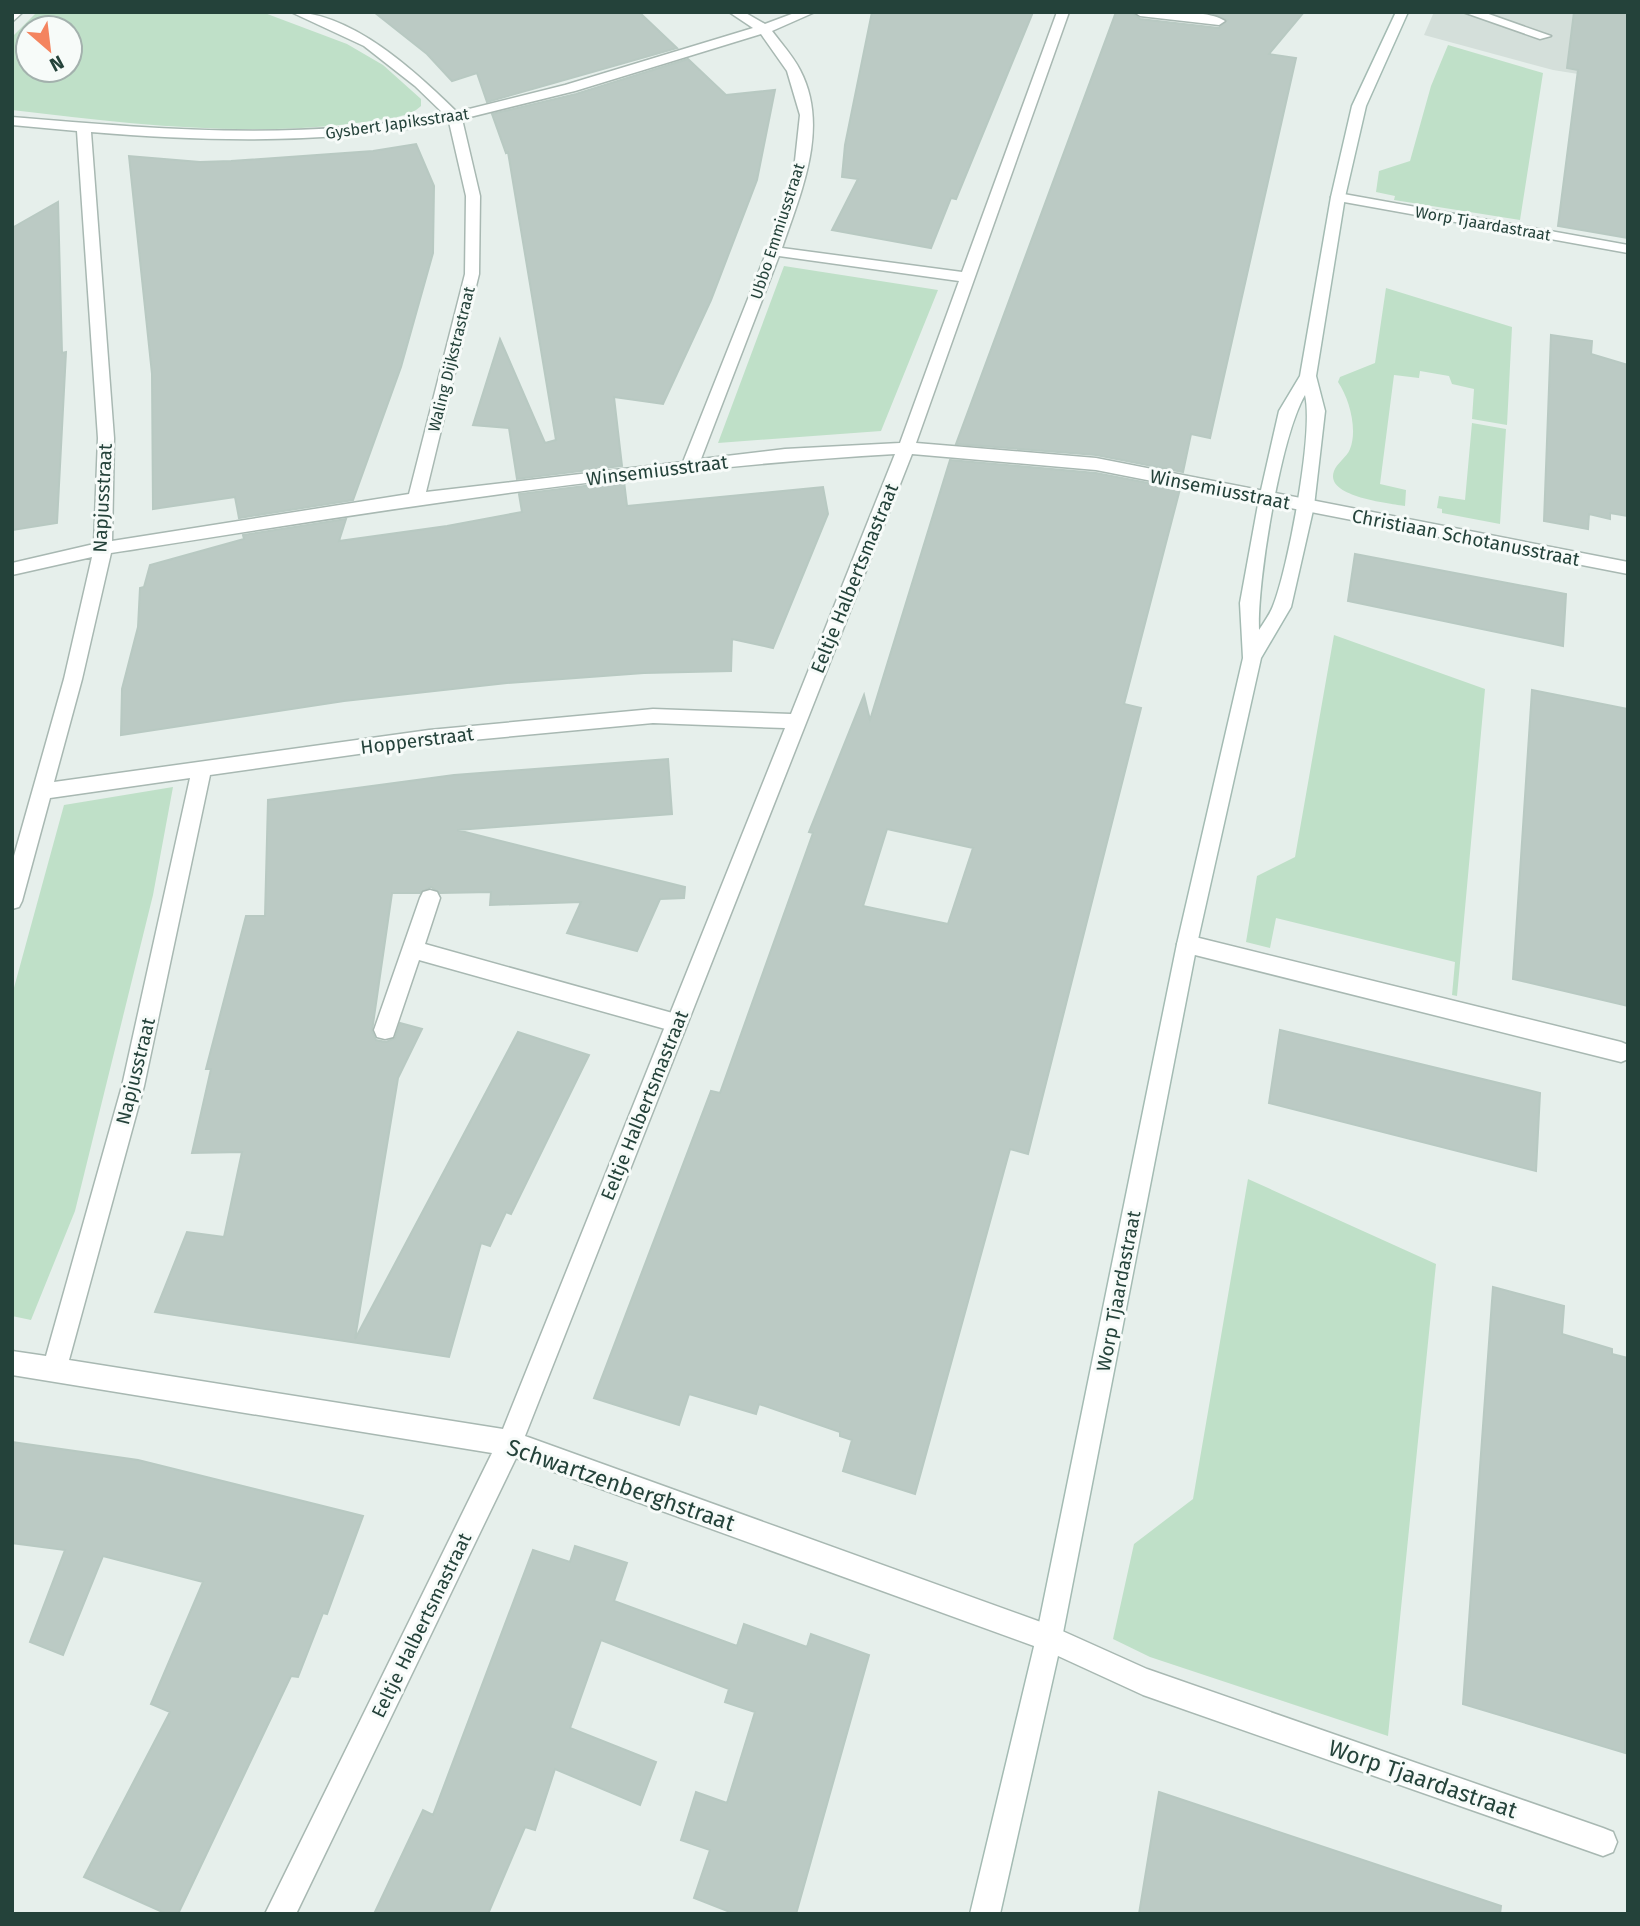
<svg xmlns="http://www.w3.org/2000/svg" width="1640" height="1926" font-family="'Fira Sans',sans-serif">
<rect width="100%" height="100%" fill="#e6efeb"/>
<!-- built -->
<path fill="#d4dfda" d="M1434,12h194v70l-75,-12 -129,-35z"/>
<!-- green -->
<path fill="#bfe0c8" fill-rule="evenodd" d="M37,12h225l85,32 36,21 38,34v7c-12,12 -34,12 -50,15 -120,18 -240,3 -359,-11v-73zM28,28h42v42h-42z
M1448,45l95,28 -23,147 -126,-20 1,-4 -19,-4 3,-21 31,-10 21,-75z
M784,266l154,24 -57,141 -163,12z
M1386,288l126,39 -5,98 -35,-6 2,-30 -22,-5 -3,-8 -29,-5 -1,7 -25,-3 -14,109 26,6 -1,16c-15,-3 -81,-9 -71,-35 3,-8 13,-14 16,-22 8,-20 -1,-51 -12,-67l2,-5 35,-14z
M1472,423l34,6 -6,95 -58,-11v-4l-5,-1 2,-12 26,4z
M1334,635l151,54 -28,307 -5,-1 3,-33 -179,-44 -6,30 -24,-6 11,-66 38,-19z
M173,787l-20,108 -78,316 -44,109 -19,-4v-321l52,-190z
M1248,1179l188,85 -48,472 -238,-79 -37,-18 21,-95 59,-45z"/>
<!-- building -->
<path fill="#bbcac4" stroke="#b8c9c2" stroke-width="2" fill-rule="evenodd" d="M374,12h265l38,36 -190,54 -10,-29 -25,8 -25,-27z
M872,12h161l-77,187 -5,-1 -20,50 -99,-18 26,-51 -16,-2 3,-32z
M1116,12h15l9,7 79,9 8,-8 -18,-8h95l-35,42 27,4 -86,380 -19,-4 -8,38 -87,-17 -140,-11z
M1574,12h54v226l-70,-12 20,-156 -11,-2z
M688,59l38,36 49,-5 -18,90 -46,120 -48,104 -49,-7 8,69 -105,13 -8,-51 -36,-3 27,-86 45,104 11,-3 -48,-288 -2,1 -14,-39 84,-20z
M416,144l18,42 -1,67 -32,114 -48,133 -114,18 -4,-21 -82,12 -1,-135 -23,-218 71,6 31,-1 142,-10z
M58,202l4,151 4,-1 -9,171 -45,7v-302z
M1551,335l41,6 -1,13 37,11v151l-18,-3v6l-21,-5 -1,15 -44,-8z
M950,460l146,13 84,16 -56,215 17,4 -113,446 -18,-5 -95,345 -72,-23 9,-31 -12,-4v-4l-81,-28 -3,10 -67,-20 -10,31 -85,-27 117,-307 9,2 93,-260 -4,-1 55,-137 6,25zM887,829l86,19 -25,76 -85,-18z
M624,481l3,25 196,-19 5,27 -55,134 -41,-9 -1,32 -87,2 -137,10 -163,18 -223,34 1,-46 16,-62 2,-39 4,-1 6,-22 94,-26 -1,-4 103,-16 -7,22 108,-15 75,-14 -3,-18z
M1355,554l211,40 -3,52 -215,-45z
M1532,690l96,19v297l-115,-27z
M668,759l4,55 -215,16 228,57 -1,11 -24,1 -23,52 -70,-18 14,-31 -91,3 1,-13 -51,1 -9,-6 -11,6h-28l-20,138 4,9 10,2 9,-4 5,-15 22,6 -24,49 -43,261 163,-307 71,23 -78,159 -5,-2 -16,34 -9,-3 -32,114 -294,-45 32,-80 37,5 18,-85 -50,1 19,-84h-5l40,-153h19l3,-116 186,-25z
M1280,1030l260,63 -4,78 -267,-68z
M1493,1287l71,19 -2,28 50,15v5l16,4 -3,395 -162,-49z
M12,1442l126,18 225,56 -36,98 -4,-1 -25,64 -7,-1 -113,238h-11l-83,-37 86,-165 -19,-8 52,-122 -100,-26 -40,99 -33,-13 35,-92 -53,-7z
M575,1546l52,17 -13,38 123,45 7,-22 63,23 4,-13 58,21 -73,259h-61l-41,-16 16,-48 -29,-10 15,-48 31,11 28,-91 -30,-10 4,-13 -128,-49 -31,88 86,34 -16,43 -85,-36 -20,61 -10,-3 -37,87h-114l49,-104 10,5 100,-265 37,12z
M1159,1792l342,114 -1,8h-361z"/>
<g fill="none" stroke-linecap="round" stroke-linejoin="round">
<!-- lane casing -->
<g stroke="#a8b8b2" stroke-width="3">
<path id="lane" d="M1134,12c21,0 75,-3 91,9l-6,4 -79,-9z
M1463,12h20l68,24 -11,3z
M430,890l7,2 3,6 -15,46 251,70 8,2 3,7 -3,7 -8,2 -257,-72 -26,77 -8,2 -8,-2 -3,-7 46,-132 3,-6z"/>
</g>
<!-- street casing -->
<g stroke="#a8b8b2" stroke-width="3">
<path id="street" d="M12,12h11l-11,10z
M291,12c61,0 125,60 166,100l108,-27 188,-57 -24,-16h15l21,12 32,-12h18l-43,19c9,12 21,25 28,39 30,57 1,122 -18,178l180,24 95,-260h12l-153,431 180,15 532,104v12l-532,-104 -184,-16 -387,982 524,189 98,44 456,159 10,4 4,10 -4,10 -10,4 -460,-161 -98,-45 -529,-192 -220,456h-31l227,-461 -480,-78v-24l34,5 76,-270 68,-308 -140,20 -28,103 -3,6 -7,2v-46l52,-184 28,-122 -80,18v-12l82,-19 4,-106 -21,-307 -65,-6v-8c145,12 288,25 432,-3l-29,-28 -51,-40zM761,34l26,37 13,44 -6,55 -27,81 -84,211 -257,30 53,-218 1,-78 -18,-77 113,-28zM449,122l17,74 -1,78 -56,220 -297,47 2,-103 -23,-306c121,10 239,12 358,-10zM779,256l180,25 -59,162 -115,6 -84,10zM895,454l-104,260 -138,-5 -224,21 -375,52 28,-103 29,-126c260,-41 521,-84 784,-99zM653,723l132,5 -282,701 -434,-69 75,-274 66,-311 219,-31z
M1338,193l290,52v8l-295,-53 -2,-3z
M1187,935l434,107 7,3v14l-7,3 -434,-109 -7,-3 -3,-6 3,-6z"/>
</g>
<!-- secondary casing -->
<g stroke="#a4bbb3" stroke-width="3">
<path id="secondary" d="M1396,12h12l-42,94 -21,91 -29,179 9,35 -11,95 -23,101 -30,51 -64,286 -135,694 -62,276h-30l66,-276 141,-694 66,-286 -3,-55 19,-104 20,-88 21,-35 31,-179 21,-91zM1305,395c9,36 -17,174 -32,211 -3,8 -9,16 -14,24 -2,-49 22,-195 46,-235z"/>
</g>
<!-- lane -->
<use href="#lane" fill="#fff" fill-rule="evenodd"/>
<!-- street -->
<use href="#street" fill="#fff" fill-rule="evenodd"/>
<!-- secondary -->
<use href="#secondary" fill="#fff" fill-rule="evenodd"/>
</g>
<g text-anchor="middle" stroke-width="6" stroke-linejoin="round" paint-order="stroke">
<!-- far-street labels -->
<g font-size="16" fill="#24423a" stroke="#f7fbf9">
<text transform="translate(397 123) rotate(-8)" y="6">Gysbert Japiksstraat</text>
<text transform="translate(1483 223) rotate(10)" y="6">Worp Tjaardastraat</text>
<text transform="translate(777 231) rotate(-72)" y="6">Ubbo Emmiusstraat</text>
<text transform="translate(451 359) rotate(-76)" y="6">Waling Dijkstrastraat</text>
</g>
<!-- street labels -->
<g font-size="19" fill="#24423a" stroke="#f7fbf9">
<text transform="translate(657 470) rotate(-7)" y="7">Winsemiusstraat</text>
<text transform="translate(1220 489) rotate(11)" y="7">Winsemiusstraat</text>
<text transform="translate(102 498) rotate(-87)" y="7">Napjusstraat</text>
<text transform="translate(1466 537) rotate(11)" y="7">Christiaan Schotanusstraat</text>
<text transform="translate(854 578) rotate(-68)" y="7">Eeltje Halbertsmastraat</text>
<text transform="translate(417 740) rotate(-7)" y="7">Hopperstraat</text>
<text transform="translate(135 1071) rotate(-76)" y="7">Napjusstraat</text>
<text transform="translate(644 1105) rotate(-68)" y="7">Eeltje Halbertsmastraat</text>
<text transform="translate(1118 1291) rotate(-79)" y="7">Worp Tjaardastraat</text>
<text transform="translate(421 1625) rotate(-64)" y="7">Eeltje Halbertsmastraat</text>
</g>
<!-- near-street labels -->
<g font-size="23" fill="#24423a" stroke="#f7fbf9">
<text transform="translate(621 1485) rotate(19)" y="8">Schwartzenberghstraat</text>
<text transform="translate(1423 1779) rotate(19)" y="8">Worp Tjaardastraat</text>
</g>
</g>
<!-- border -->
<rect width="1640" height="1926" fill="none" stroke="#24423a" stroke-width="28"/>
<!-- north arrow -->
<g transform="translate(49 49) rotate(152)"><circle r="33" fill="#f7fbf9" stroke="#a3b1ad" stroke-width="2"/>
<path d="M0-5L12 26L0 18L-12 26Z" fill="#f4845f"/>
<text y="-10" font-size="19" font-weight="bold" text-anchor="middle" fill="#24423a">N</text>
</g>
</svg>
